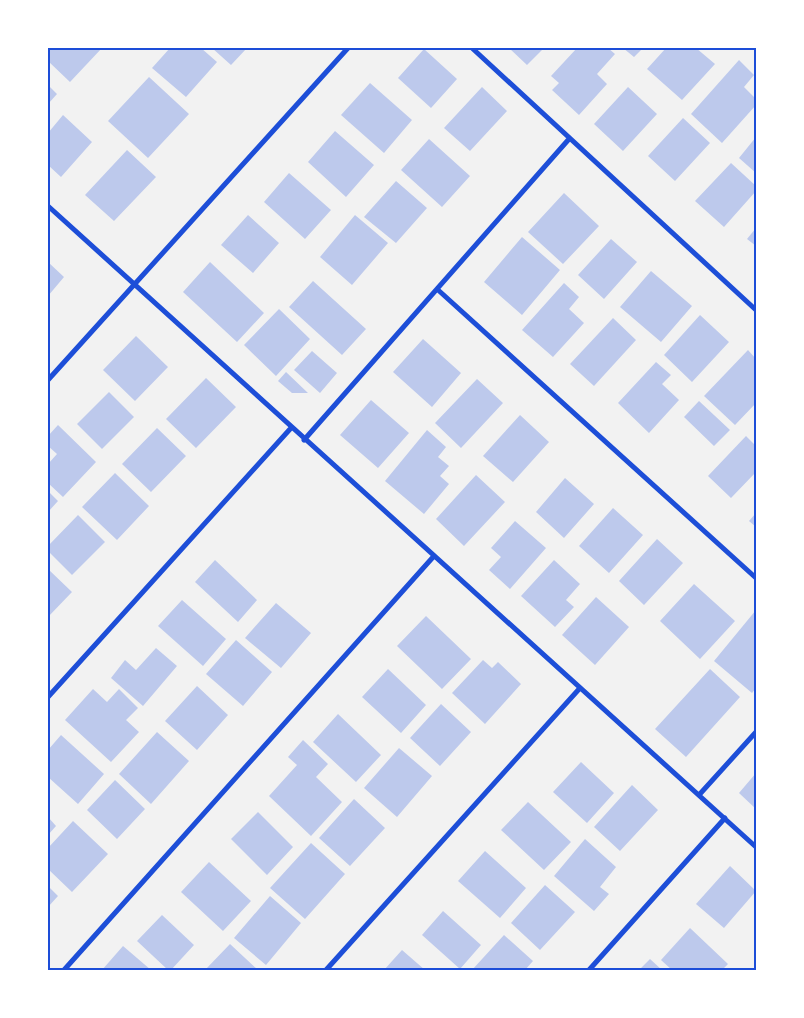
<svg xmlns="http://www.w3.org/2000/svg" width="804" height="1018" font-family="'Open Sans',sans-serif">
<rect width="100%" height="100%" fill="#f2f2f2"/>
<!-- building -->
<path fill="#bdc9ec" d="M48,48h54l-32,34 -22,-21z
M170,48h31l16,14 -31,35 -34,-29z
M212,48h35l-16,17z
M509,48h35l-17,17z
M577,48h31l7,6 -18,20 10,10 -28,31 -27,-25 7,-7 -8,-7z
M623,48h20l-9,9z
M666,48h30l19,16 -33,36 -35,-31z
M424,49l33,30 -26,29 -33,-30z
M739,60l15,15 -10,12 12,12v6l-34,38 -31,-29z
M149,77l40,37 -41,44 -40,-37z
M370,83l42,37 -28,33 -43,-38z
M48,85l9,9 -9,10z
M482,87l25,24 -37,40 -26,-23z
M628,87l29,27 -34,37 -29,-27z
M63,115l29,27 -31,35 -13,-12v-32z
M683,118l27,25 -35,38 -27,-25z
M335,131l39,34 -28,32 -38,-35z
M756,137v36l-17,-15z
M429,139l41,37 -28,31 -41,-37z
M127,150l29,27 -42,44 -29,-26z
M731,163l25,23v5l-32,36 -29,-26z
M289,173l42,37 -26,29 -41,-37z
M396,181l31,27 -31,35 -32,-26z
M564,193l35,33 -36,38 -35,-32z
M248,215l31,28 -26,30 -32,-28z
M355,215l33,28 -36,42 -32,-28z
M756,228v18l-9,-7z
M522,237l38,33 -38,45 -38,-33z
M611,239l26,23 -33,37 -26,-24z
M48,262l16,15 -16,19z
M210,262l54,51 -27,29 -54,-50z
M651,271l41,35 -31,36 -41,-35z
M313,281l53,48 -24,26 -53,-48z
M564,283l15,14 -10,12 15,14 -31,34 -31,-27z
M279,309l31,30 -34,37 -32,-31z
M700,315l29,27 -37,40 -28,-27z
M613,318l23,22 -42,46 -24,-22z
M136,336l32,31 -33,34 -32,-31z
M423,339l38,34 -29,34 -39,-35z
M748,350l8,9v44l-21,22 -31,-29z
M312,351l25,22 -17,20 -26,-23z
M656,362l15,13 -9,9 17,16 -30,33 -31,-30z
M286,372l22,21h-16l-14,-12z
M206,378l30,29 -40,41 -30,-29z
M477,379l26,24 -42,45 -26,-25z
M109,392l25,25 -32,32 -25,-25z
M371,400l38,33 -31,35 -38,-33z
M699,401l31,29 -16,16 -30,-29z
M520,415l29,27 -36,40 -30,-26z
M58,425l38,37 -33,35 -15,-14v-19l9,-10 -9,-8v-10z
M157,428l29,28 -35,36 -29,-28z
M427,430l19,17 -8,10 11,9 -9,10 9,8 -25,30 -39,-33z
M746,436l10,10v26l-25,26 -23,-22z
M115,473l34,33 -32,34 -35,-33z
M476,475l29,27 -41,44 -28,-27z
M565,478l29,26 -30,34 -28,-26z
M48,491l10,10 -10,11z
M613,508l30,27 -34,38 -30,-27z
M756,513v14l-7,-6z
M78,515l27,27 -33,33 -24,-24v-5z
M515,521l31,27 -36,41 -21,-19 12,-13 -10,-9z
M657,539l26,24 -39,42 -25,-24z
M215,560l42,40 -19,22 -43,-40z
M554,560l26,24 -14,16 8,7 -19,20 -34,-31z
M48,569l24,23 -24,25z
M694,584l41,37 -35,38 -40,-38z
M596,597l33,30 -34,38 -33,-30z
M182,600l44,39 -23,27 -45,-40z
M276,603l35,30 -30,35 -36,-30z
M756,610v78l-4,5 -38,-32z
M426,616l45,43 -29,30 -45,-43z
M236,640l36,32 -29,34 -37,-32z
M156,648l21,18 -34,40 -32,-28 14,-18 11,10z
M483,660l9,8 6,-6 23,22 -36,40 -33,-31z
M388,669l38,36 -25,28 -39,-36z
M710,669l30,28 -54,60 -31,-28z
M197,686l31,29 -31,35 -32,-29z
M93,689l14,13 12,-13 19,19 -12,12 13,12 -28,30 -46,-42z
M441,704l30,28 -31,34 -30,-28z
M338,714l43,41 -25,27 -43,-40z
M157,732l32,29 -38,43 -32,-30z
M61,735l43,39 -26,30 -30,-27v-27z
M303,740l25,24 -12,13 26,25 -31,34 -42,-40 28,-31 -9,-8z
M399,748l33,28 -35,41 -33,-29z
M581,762l33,31 -27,30 -34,-31z
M756,773v36l-17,-16z
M115,780l30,29 -28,30 -30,-29z
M632,785l26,25 -38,41 -26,-24z
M354,799l31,29 -35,38 -31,-28z
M528,802l43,40 -27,28 -43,-40z
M258,812l35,35 -26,28 -36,-36z
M48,817l8,9 -8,9z
M73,821l35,33 -36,38 -24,-23v-21z
M585,839l31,28 -16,20 9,7 -15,17 -40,-35z
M311,843l34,31 -40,45 -35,-31z
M485,851l41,37 -26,30 -42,-37z
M209,862l42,39 -28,30 -42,-39z
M730,866l26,25 -32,37 -28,-24z
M545,885l30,27 -35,38 -29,-27z
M48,886l10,10 -10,11z
M270,896l31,27 -35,42 -32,-27z
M443,911l38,34 -21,24 -38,-34z
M162,915l32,30 -23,25h-3l-31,-29z
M690,928l38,36 -6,6h-50l-11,-10z
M504,935l29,26 -8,9h-53z
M230,944l28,26h-53z
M123,946l28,24h-49z
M402,950l23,20h-41z
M650,959l12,11h-23z"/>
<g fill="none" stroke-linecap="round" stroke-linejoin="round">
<!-- minor -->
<path stroke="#1d4ed8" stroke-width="5" d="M472,48l284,262
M48,206l708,641
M437,289l319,289
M48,380l300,-332
M304,440l265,-301
M48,697l243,-269
M699,795l57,-63
M64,970l370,-414
M326,970l254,-282
M589,970l136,-152"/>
</g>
<!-- border -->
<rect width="804" height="1018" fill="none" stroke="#ffffff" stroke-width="98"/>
<rect x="49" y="49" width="706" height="920" fill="none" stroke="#1d4ed8" stroke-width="2"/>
</svg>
